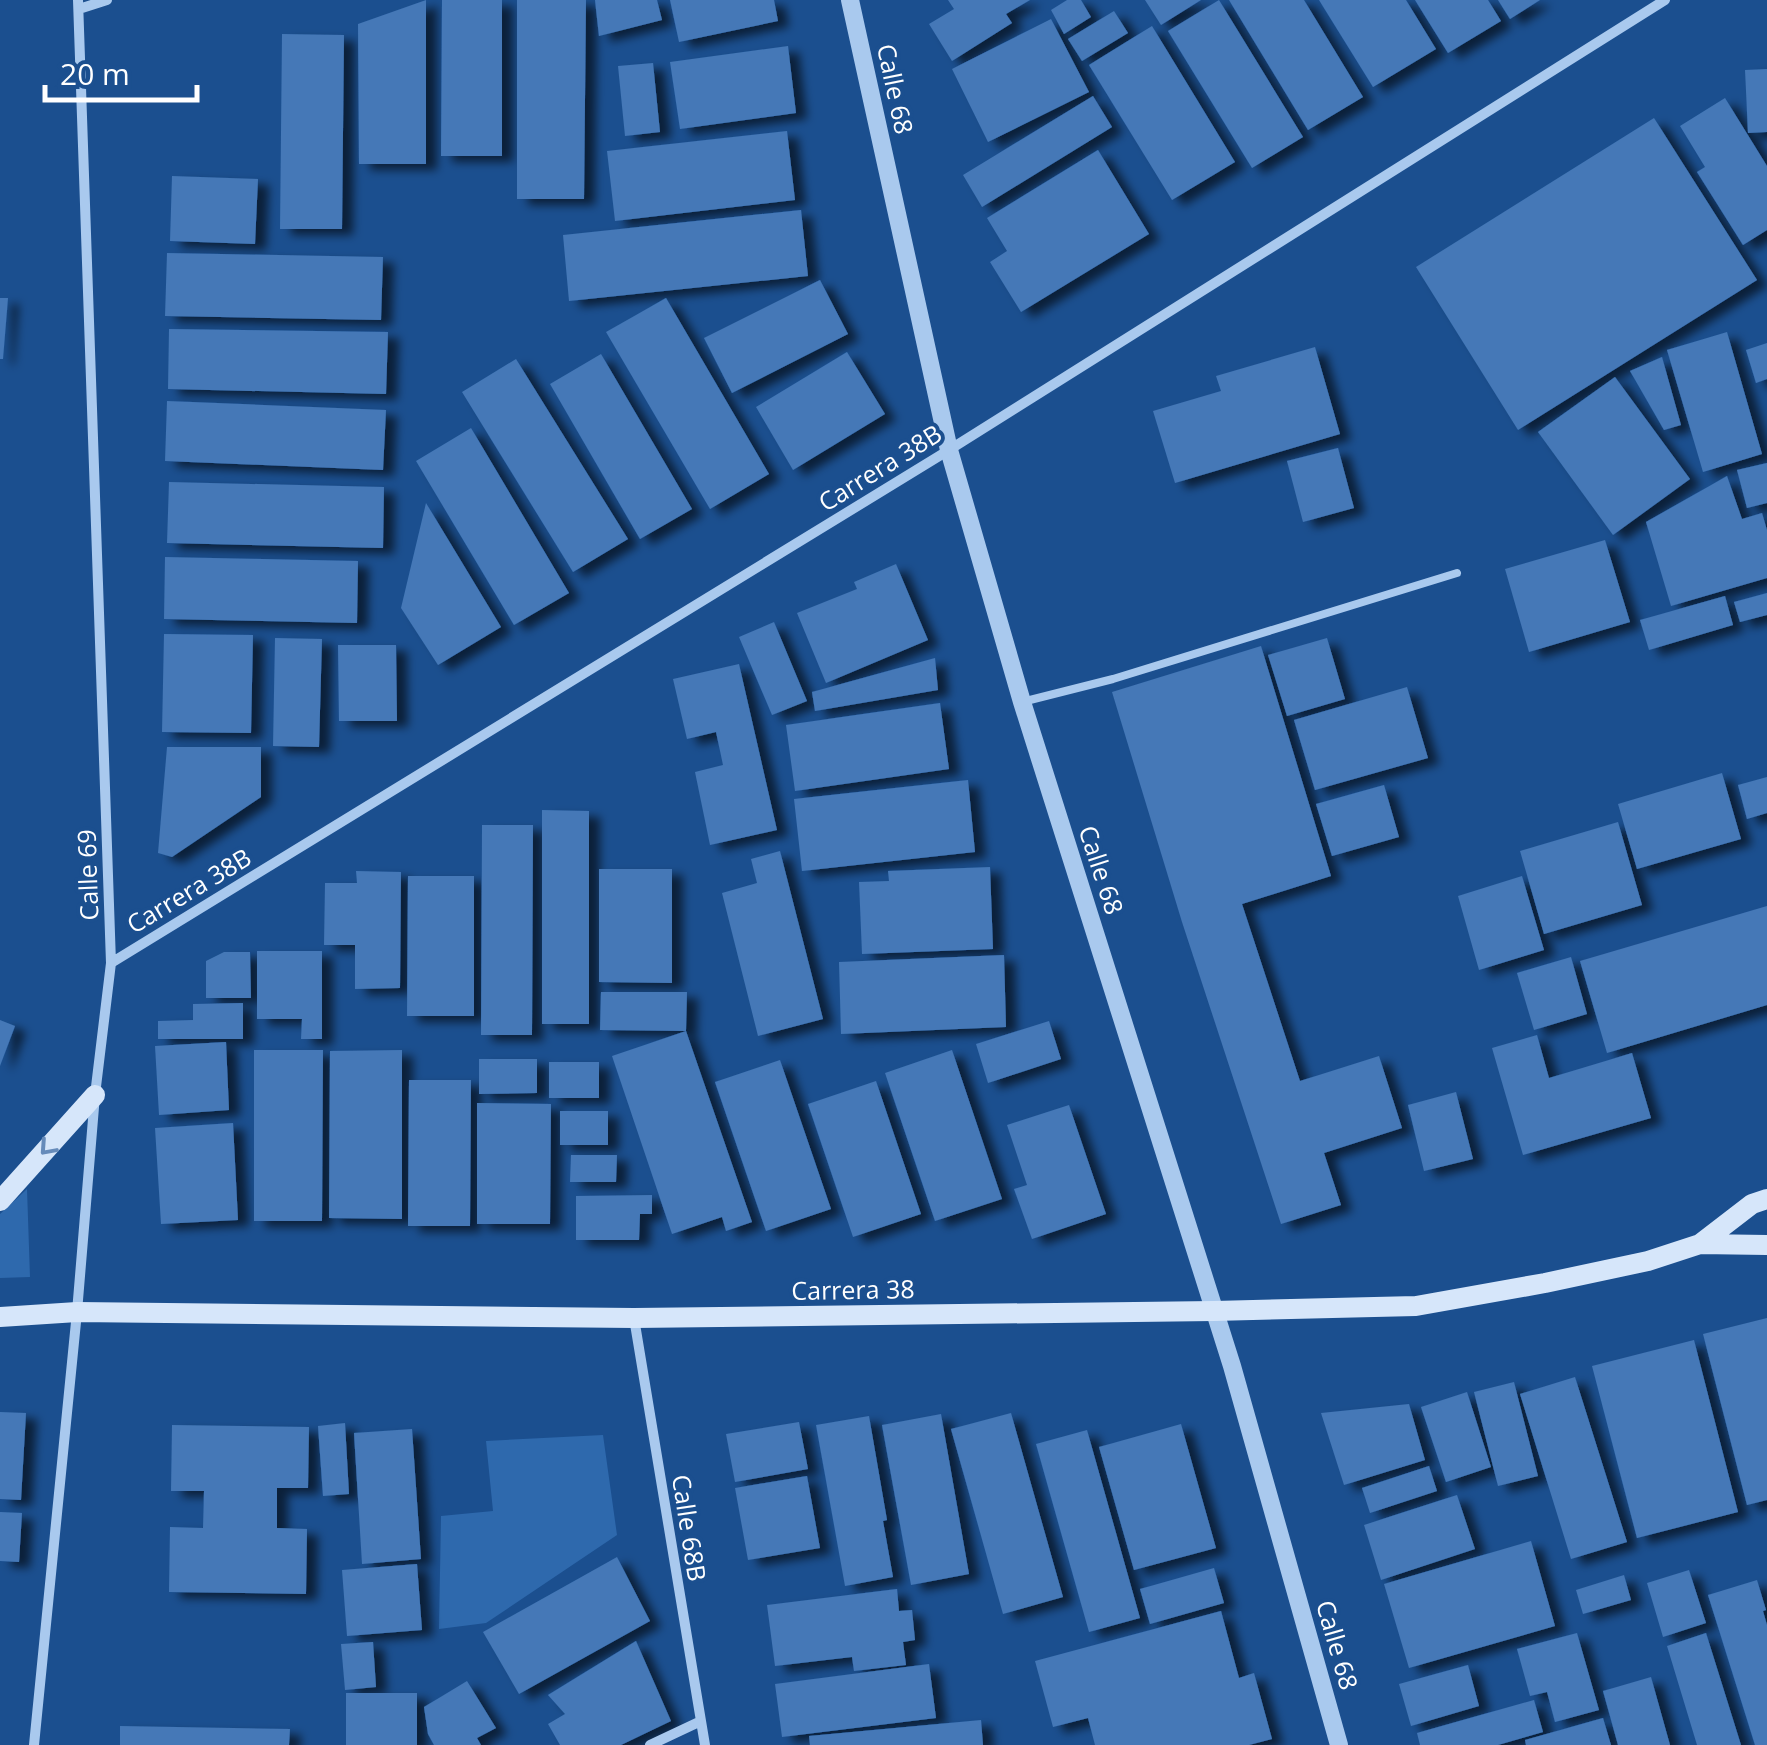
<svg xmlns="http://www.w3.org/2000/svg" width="1767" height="1745" font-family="'Open Sans',sans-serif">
<defs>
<filter id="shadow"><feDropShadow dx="11" dy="6" stdDeviation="5" flood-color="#0009"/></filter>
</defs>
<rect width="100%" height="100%" fill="#1b4f8f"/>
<!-- green -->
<path fill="#2e69ad" d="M27,1189l3,88 -30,1v-64z
M603,1435l14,100 -131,88 -47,6 2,-113 52,-5 -7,-70z"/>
<!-- building -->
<path fill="#4478b7" filter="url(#shadow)" d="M426,0v164h-67l-1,-140z
M442,0h60v156h-61z
M517,0h69l-2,199h-67z
M595,0h62l5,20 -63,16z
M670,0h104l4,21 -99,21z
M948,0h82l-24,14 6,9 -60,38 -23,-37 25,-15z
M1067,0h14l10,17 -27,17 -13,-24z
M1145,0h56l-40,25z
M1219,0l84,137 -51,31 -84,-137z
M1229,0h75l59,97 -55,33z
M1319,0h87l30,49 -63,38z
M1415,0h73l13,21 -53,32z
M1498,0h42l-30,19z
M1114,11l14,22 -46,28 -14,-22z
M1051,19l38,73 -101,50 -36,-73z
M1152,26l83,136 -63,38 -83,-135z
M282,34l62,1 -2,194h-62z
M788,46l8,67 -116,16 -10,-67z
M653,63l7,69 -35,4 -7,-70z
M1767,69v63l-19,1 -3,-63z
M1093,96l19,31 -130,80 -19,-32z
M1725,98l42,68v64l-24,15 -46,-73 8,-5 -25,-41z
M1654,118l103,162 -239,150 -102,-163z
M787,131l8,69 -180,21 -8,-70z
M1098,150l51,84 -128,78 -31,-50 17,-11 -20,-33z
M172,176l86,3 -3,65 -85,-3z
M801,210l7,66 -239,25 -6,-66z
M167,253l216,4 -2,63 -216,-4z
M820,280l28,54 -116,59 -28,-55z
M0,298h8l-5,61h-3z
M666,298l103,176 -59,35 -104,-177z
M169,329l219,3 -2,62 -218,-5z
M1727,332l35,122 -59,18 -36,-122z
M1767,343v36l-11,4 -10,-33z
M1315,347l25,87 -165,49 -22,-72 68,-20 -5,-15z
M847,352l38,62 -92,56 -37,-63z
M601,354l91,155 -52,30 -90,-155z
M1662,357l19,68 -17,5 -34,-59z
M516,359l112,180 -55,33 -111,-180z
M1615,377l75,102 -77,56 -75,-103z
M167,401l219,9 -3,60 -218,-9z
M471,428l98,165 -55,32 -98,-164z
M1338,448l16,60 -51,14 -16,-61z
M1767,463v40l-20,5 -10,-38z
M1727,476l15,43 20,-6 5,17v48l-96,28 -25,-84z
M169,482l215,5 -1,61 -216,-5z
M426,503l75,124 -63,38 -37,-57z
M1605,540l25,82 -101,30 -24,-83z
M165,557l193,4 -1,62 -193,-4z
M896,564l32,76 -102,43 -29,-70 60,-24 -3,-7z
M1767,593v22l-27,7 -6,-20z
M1725,596l8,29 -84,25 -9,-30z
M774,622l33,79 -35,14 -33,-78z
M164,634l89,1 -2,98 -89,-1z
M275,638l47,1 -3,108 -46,-1z
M1327,638l18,61 -58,17 -19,-61z
M338,645h58l1,76h-58z
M1261,646l70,230 -89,28 58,177 79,-25 23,72 -78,25 17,52 -60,19 -99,-302 -70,-230z
M935,658l3,32 -123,21 -3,-19z
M739,664l38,166 -67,15 -15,-73 28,-7 -7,-33 -29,7 -14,-60z
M1407,687l21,71 -113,32 -21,-70z
M940,703l9,66 -154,22 -9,-66z
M167,747h94v50l-89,60 -14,-4z
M1722,773l19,66 -104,30 -19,-65z
M1767,777v36l-20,6 -9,-34z
M968,780l7,72 -173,19 -8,-72z
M1384,785l15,52 -67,19 -16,-52z
M542,810l47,1v213h-47z
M1618,822l24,83 -98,29 -24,-83z
M482,825h51l-1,210h-51z
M780,851l43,168 -65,17 -36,-143 35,-10 -6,-24z
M990,867l3,82 -131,5 -3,-72 30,-1 -1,-10z
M599,869h73v114l-73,-1z
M356,871l45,1 -1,116 -45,1v-44h-31l1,-62h32z
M408,876h66v140h-67z
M1522,876l22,74 -65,20 -21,-74z
M1767,906v99l-160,48 -27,-92z
M257,951h65v88h-21l1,-20h-45z
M224,952h26l1,46h-45v-37z
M1004,955l2,72 -165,7 -2,-72z
M1571,957l16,57 -53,16 -17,-57z
M601,992h86l-1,39 -86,-1z
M243,1003v36h-85v-18l35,-1v-16z
M0,1020l15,6 -15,40z
M1049,1021l12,38 -73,24 -12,-39z
M686,1031l66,191 -26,9 -4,-14 -50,17 -60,-178z
M1537,1035l12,43 83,-25 19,65 -128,37 -31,-107z
M226,1042l3,68 -70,5 -4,-69z
M254,1050h69l-1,171h-68z
M402,1050v169l-73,-1 1,-167z
M952,1050l50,149 -67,22 -50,-148z
M479,1059h58v34l-58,1z
M780,1060l51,149 -65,22 -51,-149z
M549,1062h50v36h-50z
M409,1080h62l-1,146h-62z
M876,1081l45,133 -68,23 -45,-133z
M1456,1092l17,67 -49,12 -16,-66z
M477,1103l74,1 -1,120h-73z
M1069,1105l37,109 -74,25 -18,-50 13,-4 -20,-60z
M560,1111h48v34h-48z
M233,1123l5,97 -77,4 -6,-96z
M571,1155h46l-1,27h-46z
M652,1195v19h-12l-1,26h-63v-44z
M1767,1318v182l-20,5 -44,-171z
M1694,1340l44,172 -101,26 -45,-172z
M1575,1377l52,165 -56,17 -51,-165z
M1514,1382l24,94 -40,10 -24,-94z
M1467,1392l24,75 -45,15 -25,-75z
M1409,1404l16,56 -81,25 -23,-72z
M0,1412l26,1 -5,87 -21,-1z
M1011,1413l52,184 -60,17 -52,-185z
M941,1414l28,160 -58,11 -29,-160z
M869,1416l18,104 -4,1 10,56 -48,9 -29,-161z
M799,1422l9,47 -73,13 -9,-48z
M345,1423l4,71 -26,2 -5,-70z
M1181,1424l35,124 -82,22 -35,-123z
M172,1425l137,2 -1,61h-31v40l30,1 -1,65 -137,-2 1,-65 33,1 1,-37h-33z
M412,1429l9,130 -59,5 -8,-131z
M1087,1430l53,188 -51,14 -53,-188z
M1429,1466l8,25 -67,22 -8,-25z
M807,1476l13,72 -72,12 -13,-72z
M1457,1495l18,54 -94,31 -17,-55z
M0,1512l22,1 -3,49 -19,-1z
M1531,1541l24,85 -146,42 -25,-84z
M617,1557l33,64 -131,73 -36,-62z
M417,1564l5,66 -75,6 -5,-66z
M1214,1568l10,35 -74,21 -10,-35z
M1689,1570l17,53 -43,14 -16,-54z
M1624,1575l7,25 -48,14 -7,-24z
M1757,1580l9,30 -3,1 4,14v120h-12l-47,-150z
M897,1589l2,22 13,-1 3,30 -12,2 3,23 -52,6 -2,-14 -77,9 -8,-61z
M1221,1611l18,67 15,-5 18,66 -23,6h-154l-7,-27 -35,9 -18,-66z
M1577,1633l22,77 -44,12 -8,-30 -17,4 -13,-47z
M1706,1633l35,112h-44l-30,-99z
M636,1641l35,80 -50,24h-61l-12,-21 17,-10 -17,-19z
M373,1642l3,45 -31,3 -4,-46z
M929,1664l7,54 -154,19 -7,-53z
M1468,1665l11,41 -68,20 -12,-42z
M1651,1677l19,68h-52l-15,-54z
M467,1681l29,47 -19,10 4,7h-47l-6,-11 -4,-27z
M346,1693h71v52h-71z
M1534,1700l9,32 -45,13h-78l-3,-12z
M1603,1718l8,27h-85l-1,-5z
M981,1720l2,25h-173l-1,-9z
M120,1726l170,3 -1,16h-169z"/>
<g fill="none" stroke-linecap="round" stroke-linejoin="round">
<!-- service -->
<path stroke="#a9c9ee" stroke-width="8" d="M1022,702l91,-23 344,-106"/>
<!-- minor -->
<path stroke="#a9c9ee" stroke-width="10" d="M79,9l28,-9
M111,963l838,-513 716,-450
M634,1318l71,427
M34,1745l43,-433 18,-217 16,-132 -33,-963
M650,1745l51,-24"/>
<!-- tertiary -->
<path stroke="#a9c9ee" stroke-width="18" d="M850,0l99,450 73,252 210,664 107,379"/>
<!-- secondary -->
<path stroke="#d6e6fa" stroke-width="20" d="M0,1201l95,-106
M1700,1244l52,-40 15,-5
M0,1317l77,-5 557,6 580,-7 202,-5 129,-23 103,-22 52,-17 67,1"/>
</g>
<!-- one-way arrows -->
<defs><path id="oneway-chevron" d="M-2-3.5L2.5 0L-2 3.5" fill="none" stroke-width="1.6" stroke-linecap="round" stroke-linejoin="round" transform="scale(2.5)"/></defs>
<use stroke="#668bba" href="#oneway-chevron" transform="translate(47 1148) rotate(132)"/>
<g text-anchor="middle" stroke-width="8" stroke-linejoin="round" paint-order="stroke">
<!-- street labels -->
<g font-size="25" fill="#fff" stroke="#1b4f8f">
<text transform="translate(895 89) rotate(78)" y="9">Calle 68</text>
<text transform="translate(880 468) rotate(-32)" y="9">Carrera 38B</text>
<text transform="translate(1101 870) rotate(72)" y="9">Calle 68</text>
<text transform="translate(88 875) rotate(-92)" y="9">Calle 69</text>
<text transform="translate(189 891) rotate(-31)" y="9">Carrera 38B</text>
<text transform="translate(853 1290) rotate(-1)" y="9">Carrera 38</text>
<text transform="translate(689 1528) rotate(81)" y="9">Calle 68B</text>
<text transform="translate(1337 1645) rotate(74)" y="9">Calle 68</text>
</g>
</g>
<!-- scale -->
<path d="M45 85v15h152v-15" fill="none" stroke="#ffffff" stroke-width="5"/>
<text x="60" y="85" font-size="30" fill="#ffffff" stroke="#1b4f8f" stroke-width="8" paint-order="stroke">20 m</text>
</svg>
